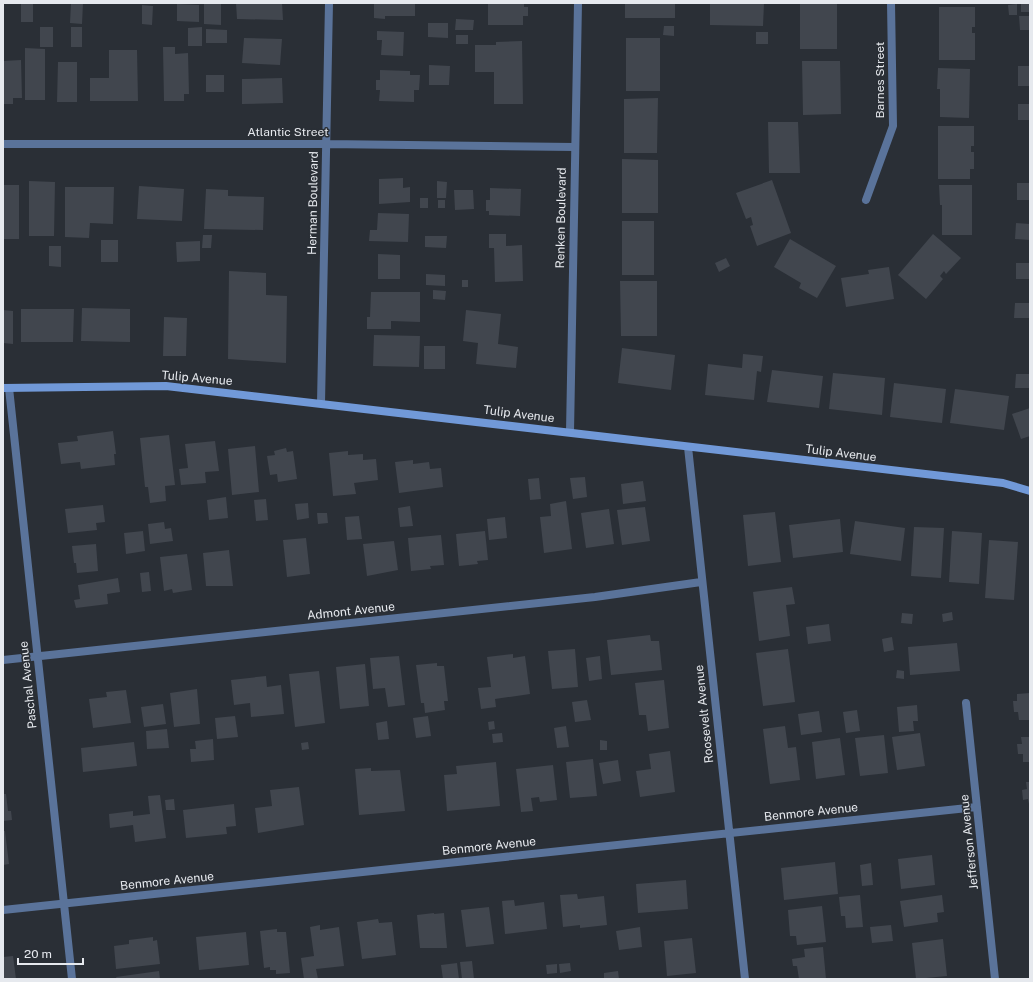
<svg xmlns="http://www.w3.org/2000/svg" width="1033" height="982" font-family="'Public Sans',sans-serif">
<rect width="100%" height="100%" fill="#2a2f36"/>
<!-- building -->
<path fill="#41464e" d="M71,3h12l-1,21 -12,-1z
M204,3h17v22l-17,-1z
M236,3h46l1,17 -46,-1z
M379,3h36v13h-30v3l-11,-1v-14z
M488,3h36v4h4v9h-5v9h-35z
M625,3h50v15h-50z
M710,3h54l-1,23 -53,-1z
M800,3h37v46h-37z
M1021,3h9v9h-9z
M21,4h12v18h-12z
M177,4l22,1v17l-22,-1z
M1017,4v11h-8l-1,-10z
M142,5l11,1 -1,19 -10,-1z
M939,7h36v20h-3v6h3v27h-36z
M1019,16h11v14h-10z
M456,19l18,1 -1,10h-18z
M428,23h20v15l-20,-1z
M664,26h10v10l-11,-1z
M40,27h13v20h-13z
M71,27h11v20h-11z
M202,27v19h-14v-18z
M206,29l21,1v13h-21z
M377,31l27,1 -1,24 -22,-1 1,-15h-5z
M756,32h12v12h-12z
M456,35h12v9h-12z
M244,38l38,1 -2,26 -38,-2z
M626,38h34v53h-34z
M522,41l1,63h-29v-32h-19v-27h21v-3z
M163,47h12v7l13,-1 1,41h-5v7h-20z
M25,48l20,1v51h-20z
M109,50h28l1,51h-48v-23h19z
M21,60l1,38h-9v6h-10v-43z
M802,61h38l1,53 -38,1z
M58,62h19v40h-20z
M429,65l21,1 -1,19h-20z
M1018,66h12v20h-12z
M938,68l32,1 -1,49 -29,-1v-28h-3z
M380,70l30,1v4h10l-1,15h-5v12l-35,-1 1,-11h-4v-10h4z
M206,75h18v17h-18z
M282,78l1,25 -41,1v-25z
M658,98l-1,55h-33v-54z
M1018,104h12v16h-12z
M768,122h30l2,51h-31z
M938,126h36v20h-3v6h3v17h-4v10h-32z
M622,159l36,1v53h-36z
M403,178v10l7,-1v15l-31,2v-25z
M772,180l19,53 -34,13 -7,-20 3,-1 -2,-8 -5,2 -10,-26z
M29,181l26,1 -1,54h-25z
M437,181l10,1 -1,16h-9z
M1017,183h13v17h-13z
M3,185h16v54h-16z
M939,185h33v50h-30v-30h-2z
M139,186l45,3 -2,32 -45,-2z
M65,187h49l-1,37 -23,-1 -1,15 -24,-1z
M490,188l31,1 -1,27 -31,-1v-4h-3v-11h4z
M206,189l22,1v6l36,1 -1,33 -59,-1z
M454,190h19l1,19 -19,1z
M420,198h8v10h-8z
M438,200h7v8h-7z
M378,213l31,1 -1,28 -39,-1 1,-11h7z
M622,221h32v54h-32z
M1016,223l14,1v16l-15,-1z
M489,234h17v12l16,-1 1,36 -28,1 -1,-34h-5z
M933,234l28,24 -15,16 -2,-3 -4,5 3,3 -17,20 -28,-24z
M203,235h9l-1,13h-9z
M425,236h22l-1,12 -21,-1z
M790,239l46,27 -19,32 -18,-10 2,-5 -27,-16z
M101,240h17v22h-17z
M200,241v20l-23,1 -1,-20z
M49,246h12v21l-12,-1z
M378,254l22,1v24h-22z
M726,258l4,8 -11,6 -4,-9z
M1016,263h14v16h-14z
M889,267l5,32 -48,8 -5,-29 28,-4 -1,-4z
M229,271l37,2v22l21,1 -1,67 -58,-4z
M426,274l19,1v11l-19,-1z
M462,280h6v7h-6z
M620,281h37v55h-36z
M433,290l13,1 -1,9 -12,-1z
M371,292h49v30l-29,-1v8h-24v-12h3z
M1015,303h15v15h-16z
M82,308l48,1v33l-49,-1z
M21,309h53l-1,33h-52z
M3,310l10,1v33l-10,-1z
M466,310l35,4 -3,30 20,3 -2,21 -40,-4 2,-21 -15,-2z
M164,317l23,1 -1,38h-23z
M374,335l46,1 -1,31 -46,-1z
M424,346h21v23h-21z
M622,348l53,7 -4,35 -53,-7z
M743,354l20,2 -2,16 -4,-1 -3,29 -49,-5 3,-31 34,4z
M772,370l51,6 -4,32 -52,-6z
M833,373l52,5 -3,37 -53,-6z
M1016,374h14v14h-15z
M894,383l52,6 -4,34 -52,-6z
M955,389l54,7 -5,34 -54,-7z
M1030,408v28l-9,3 -9,-25z
M113,431l3,23h-2l1,11 -34,4 -1,-7 -19,2 -3,-21 20,-2 -1,-5z
M169,435l6,50 -10,1 1,15 -16,2 -2,-16h-3l-5,-49z
M215,441l4,30 -14,1 1,11 -25,2 -2,-16 9,-1 -3,-24z
M255,446l4,46 -27,3 -4,-46z
M286,448l1,4 6,-1 4,28 -19,3 -1,-8 -7,1 -3,-19 8,-1 -1,-4z
M348,451v4l15,-1v6l13,-1 2,21 -24,3 2,11 -23,2 -4,-43z
M413,460v4l16,-2 1,7 11,-1 2,19 -44,6 -4,-31z
M585,477l2,20 -14,2 -3,-21z
M539,478l2,21 -11,1 -2,-21z
M643,481l3,20 -23,3 -2,-20z
M226,497l2,21 -19,2 -2,-20z
M266,499l2,21 -12,1 -2,-21z
M566,501l6,48 -28,4 -4,-36 11,-1 -1,-12z
M308,503l1,15 -12,2 -2,-16z
M103,505l2,17 -9,1 1,7 -29,3 -3,-24z
M410,506l3,20 -13,1 -2,-19z
M645,507l5,34 -28,4 -5,-35z
M609,509l5,35 -28,4 -5,-35z
M775,512l6,50 -33,4 -5,-51z
M317,513h10l1,10 -10,1z
M359,516l3,23 -15,1 -2,-23z
M505,517l2,21 -18,2 -2,-21z
M840,519l3,33 -50,6 -4,-33z
M855,521l50,7 -4,33 -51,-7z
M164,522l1,7 6,-1 2,13 -23,3 -2,-20z
M914,527l30,1 -3,50 -30,-2z
M143,531l2,20 -19,3 -2,-21z
M485,531l3,29 -11,1 1,3 -19,2 -3,-32z
M952,531l30,2 -3,51 -30,-2z
M441,535l3,30 -14,1 1,3 -20,2 -3,-33z
M306,538l4,36 -23,3 -4,-37z
M989,540l29,2 -4,58 -29,-2z
M394,541l4,29 -31,6 -4,-32z
M96,544l2,27 -21,2 -1,-10h-2l-2,-17z
M229,550l4,36h-27l-3,-33z
M187,554l5,36 -19,3 -1,-4 -8,2 -4,-34z
M149,572l2,19 -9,1 -2,-19z
M118,578l2,14 -13,2 1,10 -32,4 -2,-8 6,-1 -2,-14z
M792,587l3,17 -9,1 4,31 -31,5 -6,-49z
M952,612l1,8 -10,2 -1,-8z
M902,613l11,1 -1,10 -11,-1z
M829,624l2,17 -23,3 -2,-17z
M650,635l1,6h8l3,29 -51,5 -4,-35z
M892,637l2,13 -10,2 -2,-13z
M957,643l3,28 -50,4 -2,-28z
M575,649l3,38 -26,2 -4,-38z
M788,649l7,53 -32,4 -7,-53z
M513,654v4l12,-2 5,38 -35,5 1,8 -15,2 -3,-21 13,-1 -4,-30z
M399,656l6,49 -17,2 -3,-19 -12,1 -3,-31z
M600,656l2,23 -13,2 -3,-23z
M437,663v3h7l4,35h-4l1,9 -20,3 -1,-10h-3l-5,-38z
M365,664l4,42 -29,3 -4,-42z
M897,670l7,1v8l-8,-1z
M319,671l6,52 -30,4 -6,-53z
M266,676l1,11 14,-2 3,29 -33,3 -1,-14 -16,2 -3,-25z
M664,680l5,48 -21,3 -2,-16h-7l-4,-32z
M197,689l3,35 -26,3 -4,-34z
M126,690l5,33 -38,5 -4,-29 18,-2 -1,-5z
M1030,693v27h-11l-1,-8h-4l-1,-11h4v-7z
M587,700l4,20 -16,2 -3,-20z
M163,704l3,20 -22,3 -3,-20z
M917,705l1,16h-5l1,10 -15,1 -2,-25z
M857,710l3,21 -14,2 -3,-21z
M819,711l3,21 -21,3 -3,-21z
M235,716l3,21 -21,2 -2,-21z
M428,716l3,20 -15,2 -3,-20z
M387,721l2,18 -11,1 -2,-17z
M494,721l1,8 -6,1 -1,-8z
M566,726l3,21 -12,1 -3,-20z
M785,726l3,22 8,-1 4,33 -30,4 -7,-55z
M167,729l2,19 -22,1 -1,-18z
M502,733l1,9 -10,1 -1,-9z
M920,733l5,33 -28,4 -5,-33z
M884,735l4,38 -28,3 -5,-38z
M1021,737h9v25h-7v-8h-5l-1,-10h5z
M840,738l5,37 -29,4 -4,-37z
M213,739l1,21 -23,2 -1,-13h6l-1,-8z
M600,740l7,1v9h-7z
M134,742l3,24 -54,6 -2,-24z
M308,742l1,7 -7,1 -1,-7z
M670,751l5,41 -35,5 -4,-26 15,-2 -2,-15z
M593,759l4,37 -27,2 -4,-36z
M618,760l3,21 -18,3 -4,-21z
M496,762l4,44 -53,5 -3,-36 13,-1 -1,-8z
M553,765l4,35 -17,2 -1,-5 -8,1 2,13 -12,1 -5,-43z
M371,768v3l29,-1 5,41 -46,4 -4,-46z
M1026,782h4v27l-2,-10 -5,1 -1,-10 5,-1z
M299,787l5,38 -46,8 -3,-25 17,-2 -2,-16z
M3,794h3l2,17h3l1,9 -9,1z
M160,795l6,43 -31,4 -2,-17 -23,3 -1,-14 24,-3v5l17,-2 -2,-18z
M174,799l1,11h-9l-1,-10z
M234,804l2,22 -10,1 1,7 -41,4 -3,-28z
M3,831h2l4,33 -6,1z
M932,855l3,30 -34,4 -3,-30z
M835,862l3,32 -54,6 -3,-32z
M871,863l2,22 -11,1 -2,-21z
M686,880l2,29 -50,4 -2,-29z
M577,894l1,5 26,-3 3,29 -27,3v-3l-17,2 -3,-32z
M860,895l3,32 -17,1 -1,-12h-4l-2,-19z
M942,895l2,17 -7,1 1,9 -34,5 -4,-26z
M514,900l1,6 29,-4 3,27 -42,5 -3,-33z
M822,906l4,36 -29,3 -1,-9h-6l-2,-26z
M489,907l5,37 -28,3 -5,-37z
M434,913v1l10,-1 3,35h-27l-3,-33z
M378,919l1,4 13,-1 4,33 -34,4 -5,-37z
M320,925v5l19,-3 5,39 -28,3 2,10h-14l-3,-21 13,-2 -4,-29z
M891,925l2,16 -21,2 -2,-16z
M640,927l2,20 -23,3 -3,-19z
M277,929v3h9l4,41 -14,1v-4h-6v-3l-6,1 -4,-37z
M246,932l3,33 -50,5 -3,-33z
M153,937v4l4,-1 3,24 -44,5 -2,-23 15,-2v-4z
M692,938l4,35 -29,3 -3,-35z
M943,939l4,37 -31,3 -4,-36z
M823,947l3,32h-27l-2,-13h-4l-1,-7 13,-2 -1,-8z
M13,956l3,23h-13v-22z
M472,961l2,18h-12l-2,-17z
M457,963l2,16h-16l-2,-14z
M570,963l1,8 -11,2 -1,-9z
M557,964v9l-10,1 -1,-9z
M159,971l1,8h-43l-1,-2z
M618,971l1,8h-15v-6z"/>
<g fill="none" stroke-linecap="round" stroke-linejoin="round">
<!-- street -->
<path stroke="#5a739a" stroke-width="8" d="M3,144h323l248,3
M866,200l27,-74 -2,-123
M9,388l63,591
M321,403l8,-400
M570,432l8,-429
M688,447l57,532
M3,660l592,-63 106,-15
M966,703l29,276
M3,910l974,-103"/>
<!-- secondary -->
<path stroke="#7199d8" stroke-width="8" d="M3,388l163,-2 837,97 27,8"/>
</g>
<g text-anchor="middle" stroke-width="3" stroke-linejoin="round" paint-order="stroke">
<!-- street labels -->
<g font-size="12" fill="#e6e9ee" stroke="#2a2f36">
<text transform="translate(880 80) rotate(-90)" y="4">Barnes Street</text>
<text x="288" y="136">Atlantic Street</text>
<text transform="translate(313 203) rotate(-89)" y="4">Herman Boulevard</text>
<text transform="translate(561 218) rotate(-89)" y="4">Renken Boulevard</text>
<text transform="translate(197 378) rotate(5)" y="4">Tulip Avenue</text>
<text transform="translate(519 414) rotate(7)" y="4">Tulip Avenue</text>
<text transform="translate(841 453) rotate(7)" y="4">Tulip Avenue</text>
<text transform="translate(351 611) rotate(-6)" y="4">Admont Avenue</text>
<text transform="translate(28 685) rotate(-96)" y="4">Paschal Avenue</text>
<text transform="translate(704 714) rotate(-96)" y="4">Roosevelt Avenue</text>
<text transform="translate(811 812) rotate(-6)" y="4">Benmore Avenue</text>
<text transform="translate(969 842) rotate(-96)" y="4">Jefferson Avenue</text>
<text transform="translate(489 846) rotate(-6)" y="4">Benmore Avenue</text>
<text transform="translate(167 881) rotate(-6)" y="4">Benmore Avenue</text>
</g>
</g>
<!-- border -->
<rect width="1033" height="982" fill="none" stroke="#e6e9ee" stroke-width="8"/>
<!-- scale -->
<path d="M18 958v6h65v-6" fill="none" stroke="#e6e9ee" stroke-width="2"/>
<text x="24" y="958" font-size="12" fill="#e6e9ee" stroke="#2a2f36" stroke-width="3" paint-order="stroke">20 m</text>
</svg>
